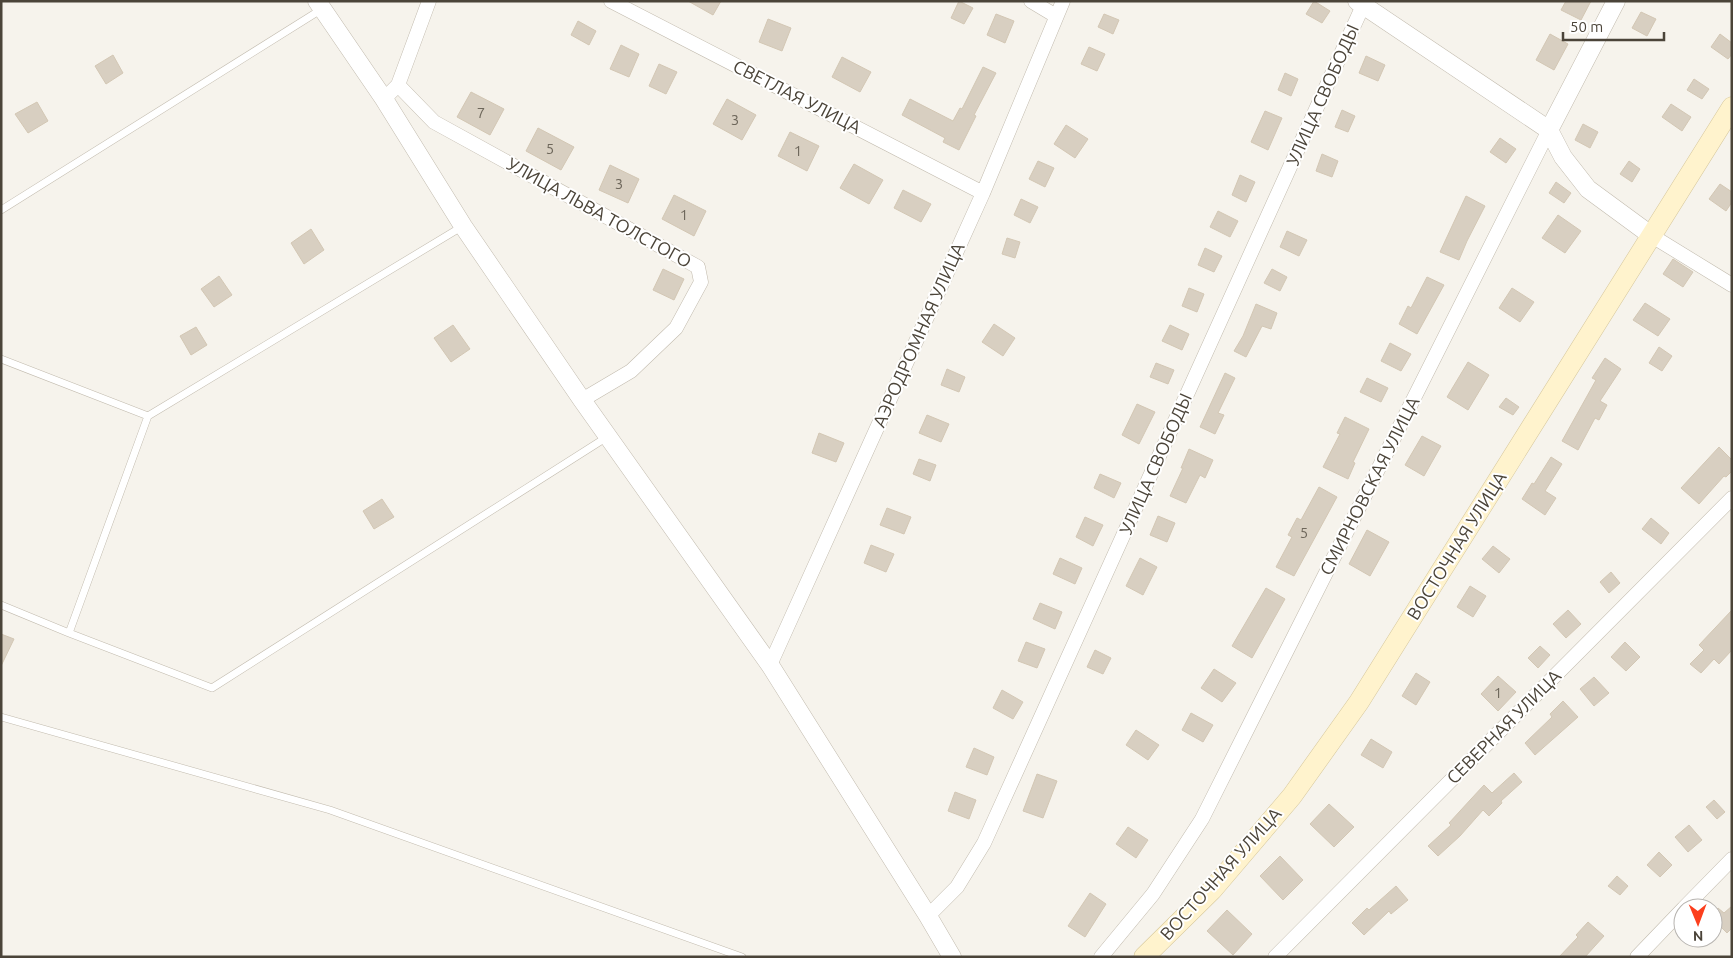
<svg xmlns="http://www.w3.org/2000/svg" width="1733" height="958" font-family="Ubuntu,sans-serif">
<rect width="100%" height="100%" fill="#f6f3ec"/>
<!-- building -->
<path fill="#d8cfc1" stroke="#d3c7b4" d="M688,1h33l-8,14z
M959,1l14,7 -9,16 -13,-6z
M1314,1l16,10 -8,12 -16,-9z
M1566,1h25l-10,19 -20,-10z
M1641,12l15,7 -9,17 -15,-8z
M996,14l18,7 -9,22 -18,-8z
M1104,14l15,6 -6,14 -15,-7z
M768,19l23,9 -9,23 -23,-9z
M578,21l18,10 -7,14 -18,-10z
M1550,34l18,10 -14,26 -18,-10z
M1720,34l12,9v11l-4,5 -17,-12z
M621,45l18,9 -10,23 -19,-8z
M1089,47l16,7 -8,17 -16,-7z
M113,55l10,18 -17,11 -11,-18z
M1366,56l19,9 -7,16 -19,-8z
M842,57l29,15 -11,20 -28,-15z
M659,64l18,8 -11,22 -17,-8z
M983,67l13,6 -22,42 2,1 -17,34 -16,-8 2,-4 -43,-23 8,-16 43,22 7,-13 2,1z
M1285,73l13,6 -7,17 -13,-6z
M1694,79l15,10 -7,10 -15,-9z
M471,92l33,17 -14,26 -33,-18z
M727,99l29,16 -14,25 -29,-16z
M37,102l11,19 -20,12 -13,-19z
M1671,104l20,13 -9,14 -20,-14z
M1342,110l13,6 -7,16 -13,-5z
M1265,111l17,7 -14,32 -17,-8z
M1583,124l15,8 -8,16 -15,-8z
M1066,125l22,14 -13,19 -21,-14z
M538,128l36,19 -13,23 -35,-19z
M790,132l29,14 -12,25 -29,-15z
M1500,138l16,11 -10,14 -16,-11z
M1322,154l16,7 -6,16 -16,-6z
M1038,161l16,7 -9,19 -16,-8z
M1629,161l11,8 -8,13 -12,-8z
M854,164l29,16 -14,24 -29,-16z
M610,165l29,14 -11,24 -29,-13z
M1240,175l15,7 -9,20 -14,-7z
M1556,182l15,11 -7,10 -15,-10z
M1720,184l12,8v10l-6,9 -17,-12z
M903,190l28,14 -10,18 -27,-14z
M674,195l32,16 -12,25 -32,-17z
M1466,196l19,10 -18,35 -8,19 -19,-8z
M1021,199l17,8 -8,16 -16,-8z
M1218,211l20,10 -8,16 -20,-10z
M1558,215l23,16 -16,22 -23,-15z
M311,229l13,21 -20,14 -13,-21z
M1287,231l20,9 -8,16 -19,-9z
M1007,238l13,4 -5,16 -13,-4z
M1205,248l17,8 -8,16 -16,-7z
M1673,259l20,13 -10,15 -20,-13z
M663,269l21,10 -10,21 -21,-10z
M1272,269l15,8 -7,14 -16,-8z
M219,276l13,19 -18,12 -13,-18z
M1427,277l17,8 -27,49 -18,-10 9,-18 3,2z
M1189,288l15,6 -7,18 -15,-6z
M1512,288l22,14 -14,20 -21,-14z
M1645,303l25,16 -12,17 -25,-16z
M1256,304l21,9 -6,16 -9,-3 -16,31 -12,-6 9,-15z
M994,324l21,14 -12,18 -21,-14z
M453,325l17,24 -19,13 -17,-24z
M1170,325l19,9 -7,16 -20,-9z
M196,327l11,18 -16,10 -11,-19z
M1390,343l21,11 -10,17 -20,-10z
M1659,347l13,9 -10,15 -13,-8z
M1605,358l16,11 -21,32 7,4 -8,15 -4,-2 -17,32 -16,-9 34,-61 -4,-2z
M1468,362l21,13 -21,35 -21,-13z
M1156,363l18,7 -6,14 -18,-7z
M947,369l18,8 -6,15 -18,-7z
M1225,373l10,5 -17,35 6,2 -9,19 -15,-7z
M1367,378l21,10 -7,14 -21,-10z
M1506,398l13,9 -6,8 -14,-8z
M1137,404l18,8 -16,32 -17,-9z
M927,415l22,9 -8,18 -22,-9z
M1345,417l24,12 -16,33 2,1 -7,16 -25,-12 17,-33 -3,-1z
M819,433l25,10 -8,19 -24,-9z
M1422,436l19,10 -17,30 -19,-11z
M1719,447l13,13v11l-6,6 -2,-1 -25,28 -18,-16z
M1189,449l24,11 -8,18 -5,-3 -14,28 -16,-7 13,-28h-2z
M1551,457l11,7 -17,27 11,7 -11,17 -23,-16 10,-16 2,1z
M919,459l17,6 -6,16 -17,-7z
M1100,474l21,9 -7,15 -20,-10z
M1319,487l18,10 -43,79 -18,-9 16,-30 -4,-2 9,-17 4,2z
M382,499l12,18 -20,12 -11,-18z
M887,508l24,9 -7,17 -24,-9z
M1158,516l17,7 -8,19 -17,-7z
M1085,517l18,8 -10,21 -17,-9z
M1651,518l18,15 -8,11 -19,-15z
M1367,530l22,12 -19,34 -21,-12z
M871,545l23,9 -8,18 -22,-9z
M1493,546l17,13 -11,14 -17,-14z
M1060,558l22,10 -7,16 -22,-10z
M1140,558l17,9 -14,28 -17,-9z
M1611,572l9,11 -11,10 -9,-11z
M1470,586l16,10 -13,21 -16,-10z
M1266,588l19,11 -33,59 -20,-12z
M1040,603l22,9 -7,17 -22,-10z
M1568,610l13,14 -15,14 -13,-14z
M1732,610v40l-13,14 -5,-5 -13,14 -11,-9 14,-14 -5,-5z
M1,634l13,5 -13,27z
M1026,642l19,7 -8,19 -19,-7z
M1625,642l15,15 -14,14 -15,-14z
M1540,646l10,9 -12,13 -10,-10z
M1095,650l16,8 -8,16 -16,-7z
M1214,669l22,14 -14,19 -21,-14z
M1416,673l14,9 -14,23 -14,-9z
M1498,676l18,16 -18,19 -17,-17z
M1594,677l15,16 -15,13 -14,-17z
M1002,690l21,12 -10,17 -20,-11z
M1563,701l15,16 -43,38 -10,-12 27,-26 -2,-3z
M1191,713l22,12 -10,17 -21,-12z
M1136,730l23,15 -11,15 -22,-15z
M1371,739l21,13 -9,16 -22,-13z
M974,748l20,9 -7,18 -21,-8z
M1514,773l8,9 -21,19 1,2 -13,13 -6,-6 -23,26 -22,20 -10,-10 23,-21 -2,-2 22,-24 13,-14 8,8z
M1037,774l20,7 -14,37 -20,-7z
M955,792l21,8 -7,19 -21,-8z
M1714,800l11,12 -8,7 -11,-12z
M1329,804l25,23 -20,20 -24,-23z
M1689,825l13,15 -14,12 -13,-15z
M1128,827l20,13 -12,18 -20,-14z
M1659,852l13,13 -12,12 -13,-12z
M1280,856l23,24 -20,20 -23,-24z
M1617,876l11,10 -8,9 -12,-9z
M1396,886l12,14 -17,14 -2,-3 -25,24 -12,-12 15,-15 2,2z
M1090,893l16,11 -21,33 -17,-11z
M1732,906v22l-5,5 -14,-14v-6l5,-5 6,5z
M1227,910l25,24 -19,21 -26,-24z
M1588,922l16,14 -19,21h-26l19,-20 -2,-2z"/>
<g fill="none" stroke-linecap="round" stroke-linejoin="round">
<!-- service casing -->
<g stroke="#c2bbae" stroke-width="8">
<path id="service" d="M1,210l321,-201
M1,359l147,57
M1,605l68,28 79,-217 315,-190
M69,633l143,55 395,-251
M1,717l329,93 412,147"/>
</g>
<!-- minor casing -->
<g stroke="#c2bbae" stroke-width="15">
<path id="minor" d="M611,1l372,192
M1031,1l25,15
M398,85l36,37 264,145 3,15 -25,46 -45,43 -49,29
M384,99l14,-14 31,-84
M1652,236l80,49
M770,665l213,-472 80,-192
M1684,908l48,-49
M928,916l29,-29 27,-44 381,-842
M1101,957l52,-63 49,-75 347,-689
M1275,957l457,-459
M1637,957l46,-48"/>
</g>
<!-- tertiary casing -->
<g stroke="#c2bbae" stroke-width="19">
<path id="tertiary" d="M317,1l67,98 79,127 119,174 188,265 158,251 24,41
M1357,1l192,129 14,27 25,32 64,47
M1549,130l67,-129"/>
</g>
<!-- secondary casing -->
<g stroke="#d6c79b" stroke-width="21">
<path id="secondary" d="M1144,957l68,-67 80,-94 67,-94 373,-595"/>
</g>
<!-- service -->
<use href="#service" stroke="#fff" stroke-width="7"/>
<!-- minor -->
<use href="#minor" stroke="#fff" stroke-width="14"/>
<!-- tertiary -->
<use href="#tertiary" stroke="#fff" stroke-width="18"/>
<!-- secondary -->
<use href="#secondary" stroke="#fff3cd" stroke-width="20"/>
</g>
<g text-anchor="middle" stroke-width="4" stroke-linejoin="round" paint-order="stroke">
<!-- number labels -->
<g font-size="15" fill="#6e675b">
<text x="481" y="118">7</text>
<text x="735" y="125">3</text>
<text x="550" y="154">5</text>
<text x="798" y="156">1</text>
<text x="619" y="189">3</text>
<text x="684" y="220">1</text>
<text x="1304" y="538">5</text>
<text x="1498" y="698">1</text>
</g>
<!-- street labels -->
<g font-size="18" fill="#4b4439" stroke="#fff">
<text transform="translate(1323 95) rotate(-66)" y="6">УЛИЦА СВОБОДЫ</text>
<text transform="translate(797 97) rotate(27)" y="6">СВЕТЛАЯ УЛИЦА</text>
<text transform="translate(599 213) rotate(29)" y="6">УЛИЦА ЛЬВА ТОЛСТОГО</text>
<text transform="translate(919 335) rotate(-66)" y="6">АЭРОДРОМНАЯ УЛИЦА</text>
<text transform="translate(1156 464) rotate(-66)" y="6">УЛИЦА СВОБОДЫ</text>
<text transform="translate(1370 486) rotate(-63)" y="6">СМИРНОВСКАЯ УЛИЦА</text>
<text transform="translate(1457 546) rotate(-58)" y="6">ВОСТОЧНАЯ УЛИЦА</text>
<text transform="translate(1504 727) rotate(-45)" y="6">СЕВЕРНАЯ УЛИЦА</text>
<text transform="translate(1221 874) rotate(-48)" y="6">ВОСТОЧНАЯ УЛИЦА</text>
</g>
</g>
<!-- border -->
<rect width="1733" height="958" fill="none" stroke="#4b4439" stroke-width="5"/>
<!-- north arrow -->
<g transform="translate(1698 923) rotate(179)"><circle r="24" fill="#ffffff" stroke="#b7b4b0"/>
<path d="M0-4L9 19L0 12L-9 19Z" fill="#fc3f1d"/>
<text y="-8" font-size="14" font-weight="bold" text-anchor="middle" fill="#4b4439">N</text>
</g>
<!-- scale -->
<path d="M1563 32v8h101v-8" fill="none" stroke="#4b4439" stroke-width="2.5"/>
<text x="1570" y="32" font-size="15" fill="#4b4439" stroke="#ffffff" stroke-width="4" paint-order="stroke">50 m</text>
</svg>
